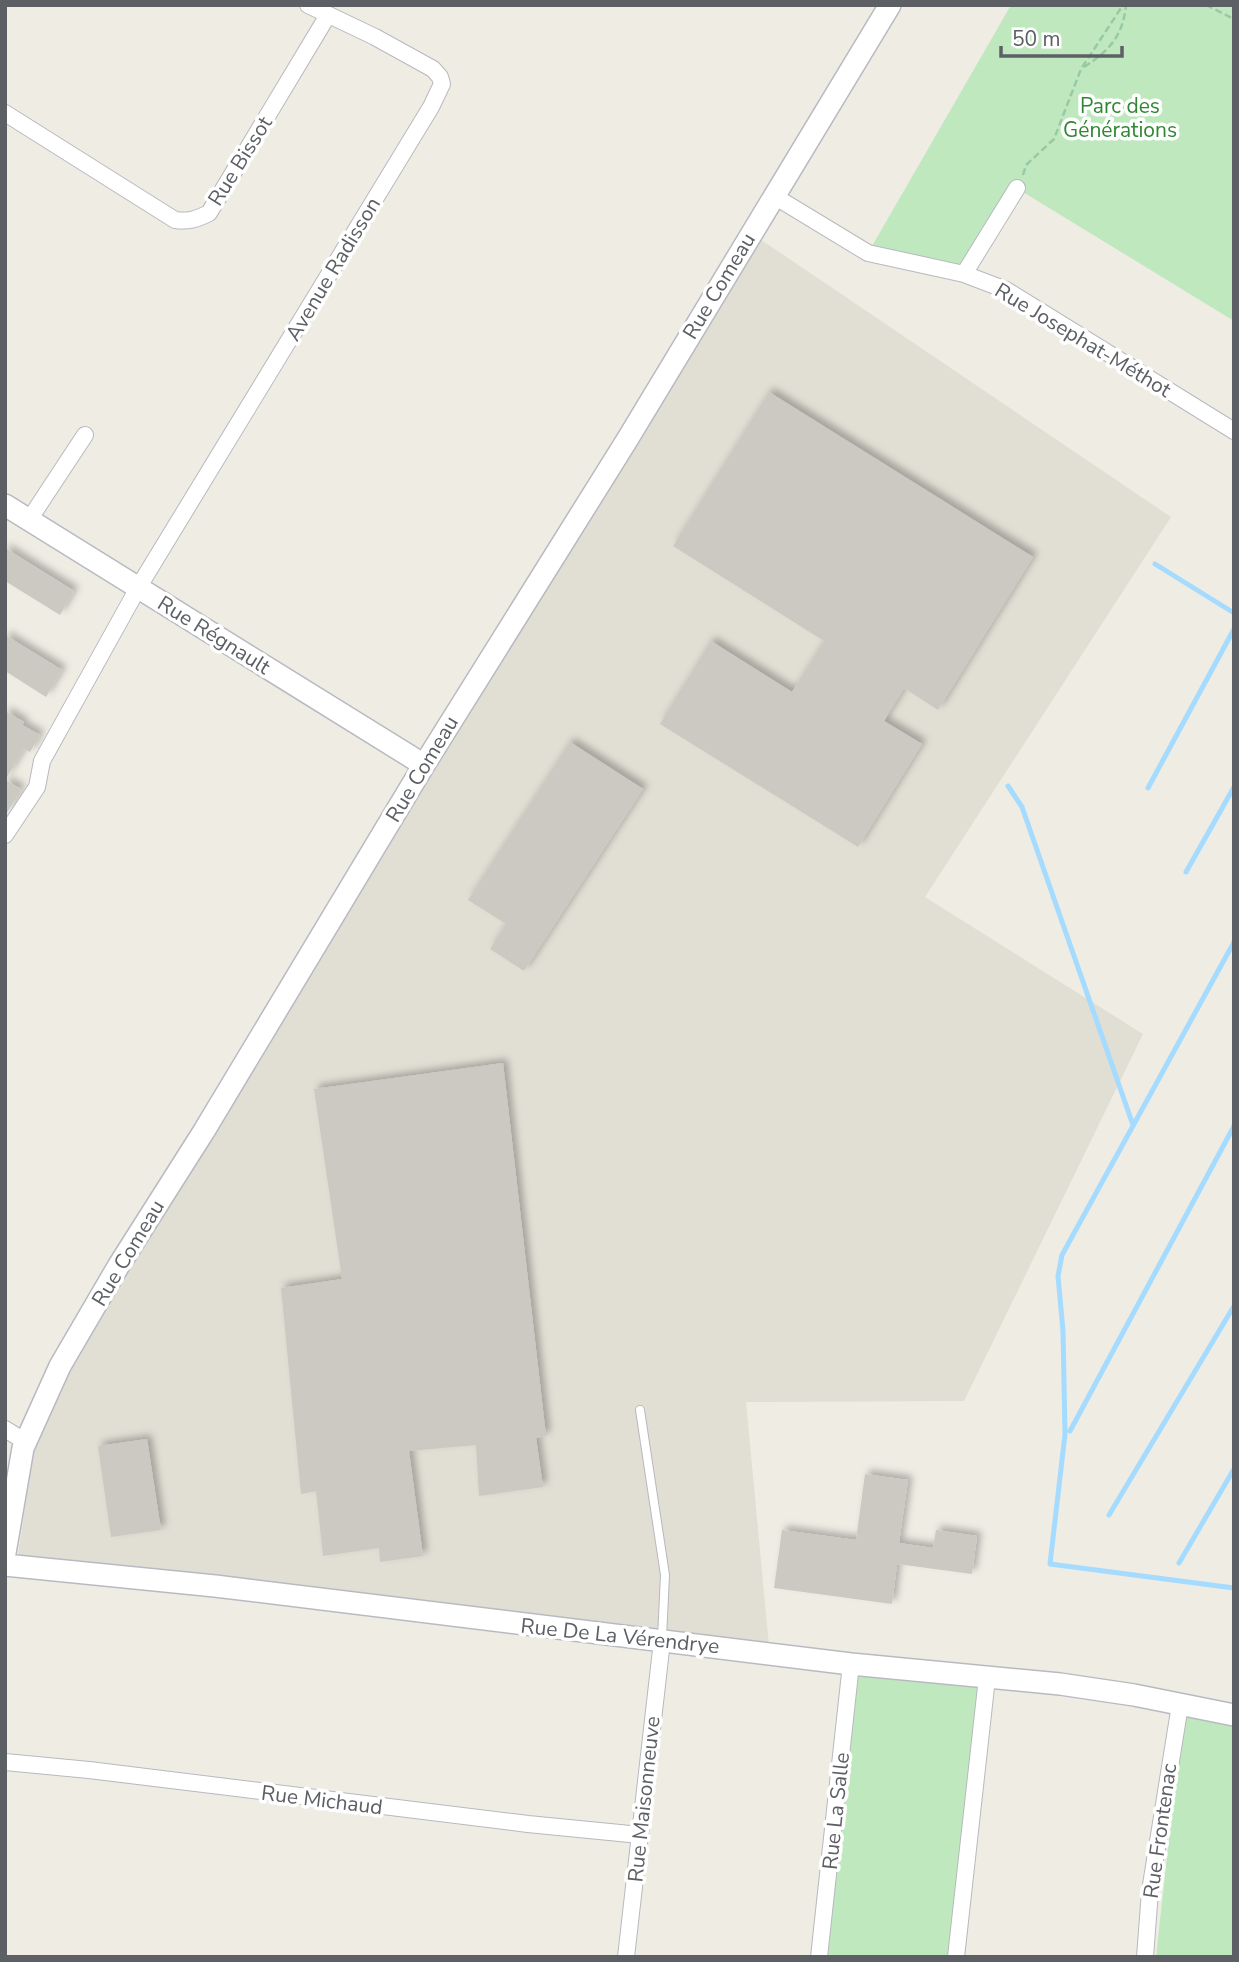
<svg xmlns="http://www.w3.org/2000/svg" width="1239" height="1962" font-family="'Nunito Sans',sans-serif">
<defs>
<filter id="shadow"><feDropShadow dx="4.5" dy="-4.5" stdDeviation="3.5" flood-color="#0004"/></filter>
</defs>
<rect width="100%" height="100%" fill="#efece4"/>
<!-- education -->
<path fill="#e1ded4" d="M757,237l414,280 -246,380 218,137 -179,367 -218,1 23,244 -751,-91 16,-107 35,-80z"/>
<!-- green -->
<path fill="#c0e8bf" d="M1011,5h223v316l-216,-132 -54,85 -96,-21z
M856,1665l136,15 -27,277h-137z
M1184,1700l50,11v246h-78z"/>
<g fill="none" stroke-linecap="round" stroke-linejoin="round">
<!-- stream -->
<path stroke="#a4dbff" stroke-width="5" d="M1155,564l79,49
M1008,786l14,21 111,318
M1148,788l86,-159
M1186,872l48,-85
M1234,942l-172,313 -4,21 5,55 2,103 -15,130 184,24
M1070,1431l164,-305
M1109,1515l125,-209
M1179,1563l55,-94"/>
</g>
<!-- building -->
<path fill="#ccc9c3" filter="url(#shadow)" d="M769,392l264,165 -95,153 -34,-22 -20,33 38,23 -64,103 -198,-123 51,-83 81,51 32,-51 -151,-95z
M5,548l69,43 -14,24 -55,-34z
M5,635l57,35 -16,27 -41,-26z
M5,711l19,11 -2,3 18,10 -10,17 -6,-3 -19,31 16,9 -16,27z
M570,742l73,47 -119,182 -34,-22 16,-25 -38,-24z
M503,1063l43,373 -10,2 7,49 -64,9 -3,-51 -67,6 14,105 -43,6 -1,-14 -56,8 -7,-65 -15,3 -20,-206 61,-9 -28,-190z
M147,1439l14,91 -50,7 -13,-91z
M865,1474l43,6 -9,63 34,5 3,-18 41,6 -5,38 -75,-10 -5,40 -118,-16 8,-58 74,10z"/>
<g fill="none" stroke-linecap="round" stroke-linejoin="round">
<!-- lane casing -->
<g stroke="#b6babe" stroke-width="10">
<path id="lane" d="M640,1410l25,165 -3,63"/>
</g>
<!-- street casing -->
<g stroke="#b6babe" stroke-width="18">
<path id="street" d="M5,113l170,107c14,2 22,-1 34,-7l119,-198
M774,196l94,57 96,21 42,16 228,141
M964,274l53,-86
M29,520l56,-85
M5,835l32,-48 5,-26 96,-173 293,-481 11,-23 -2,-7 -7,-8 -58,-32 -67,-32
M5,1429l21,13
M5,1762l84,8 439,54 112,11
M626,1957l36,-316
M819,1957l32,-293
M956,1957l31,-279
M1145,1957l5,-66 30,-186"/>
</g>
<!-- secondary casing -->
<g stroke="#b7bbc1" stroke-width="24">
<path id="secondary" d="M5,505l419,260
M5,1553l18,-105 37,-82 59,-101 85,-134 220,-366 203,-325 263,-435
M5,1565l210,21 636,78 209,20 74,11 100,20"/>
</g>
<!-- path -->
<path stroke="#97caa4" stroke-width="2.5" stroke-dasharray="7 3.5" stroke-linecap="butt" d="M1206,5l28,14
M1084,67c25,-16 39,-31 42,-62
M1023,175l3,-10 28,-26 27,-70 42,-64"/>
<!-- lane -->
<use href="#lane" stroke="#fff" stroke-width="8"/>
<!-- street -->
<use href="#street" stroke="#fff" stroke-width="16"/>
<!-- secondary -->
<use href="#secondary" stroke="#fff" stroke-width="21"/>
</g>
<g text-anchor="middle" stroke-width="7" stroke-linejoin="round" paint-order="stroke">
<!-- park labels -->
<g font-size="21" fill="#308731" stroke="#fff">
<text x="1120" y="113">Parc des<tspan x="1120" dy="24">Générations</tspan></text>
</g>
<!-- street labels -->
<g font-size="21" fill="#5c6065" stroke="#fff">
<text transform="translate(240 161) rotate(-58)" y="7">Rue Bissot</text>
<text transform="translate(333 269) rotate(-59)" y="7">Avenue Radisson</text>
<text transform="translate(719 286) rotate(-59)" y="7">Rue Comeau</text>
<text transform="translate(1083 340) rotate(31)" y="7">Rue Josephat-Méthot</text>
<text transform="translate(214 635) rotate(32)" y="7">Rue Régnault</text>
<text transform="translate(422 769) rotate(-59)" y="7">Rue Comeau</text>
<text transform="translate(128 1253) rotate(-59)" y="7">Rue Comeau</text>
<text transform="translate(620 1636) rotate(6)" y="7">Rue De La Vérendrye</text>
<text transform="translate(644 1799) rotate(-84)" y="7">Rue Maisonneuve</text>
<text transform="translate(322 1800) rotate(7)" y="7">Rue Michaud</text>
<text transform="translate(836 1811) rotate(-84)" y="7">Rue La Salle</text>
<text transform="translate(1160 1831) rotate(-82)" y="7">Rue Frontenac</text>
</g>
</g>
<!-- border -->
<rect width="1239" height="1962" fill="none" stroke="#5c6065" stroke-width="14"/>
<!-- scale -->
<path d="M1001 46v10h121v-10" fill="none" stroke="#5c6065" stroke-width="3.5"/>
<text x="1012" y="46" font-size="21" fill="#5c6065" stroke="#ffffff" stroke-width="5" paint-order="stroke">50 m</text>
</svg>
